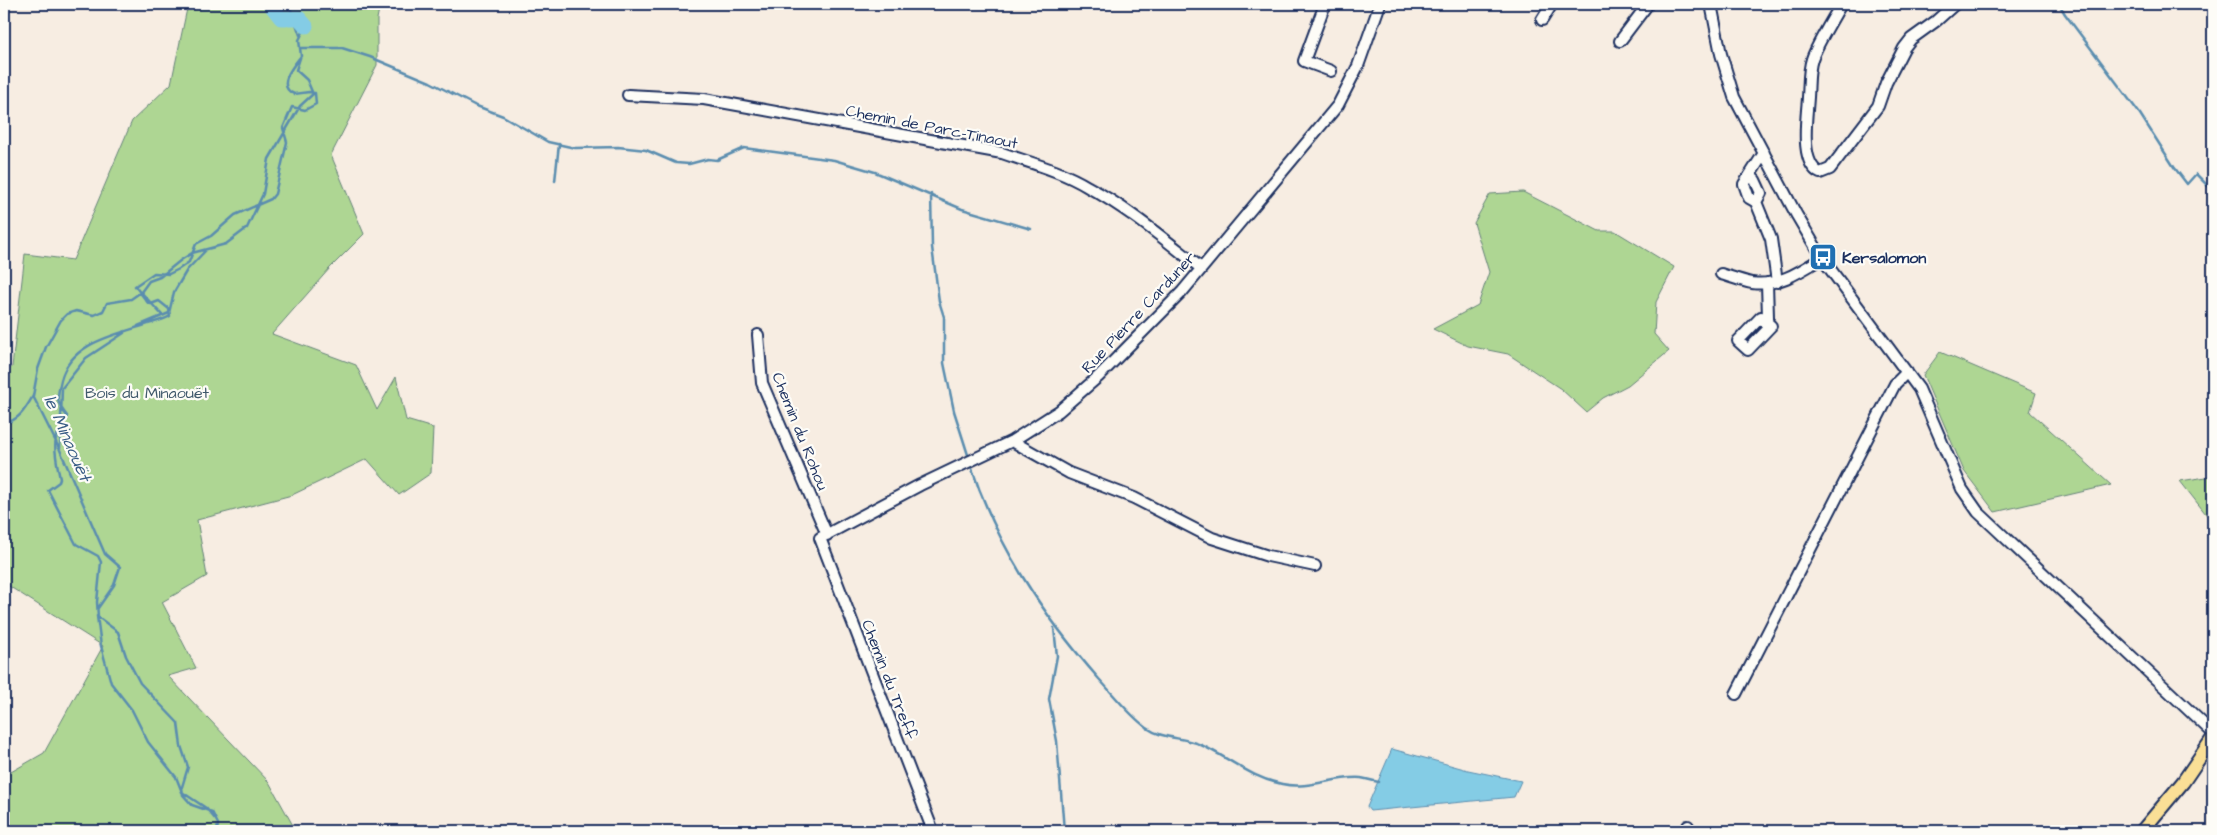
<svg xmlns="http://www.w3.org/2000/svg" width="2217" height="835" font-family="'Architects Daughter',sans-serif">
<rect width="100%" height="100%" fill="#f7ede2"/>
<filter id="ink" filterUnits="userSpaceOnUse"><feTurbulence type="fractalNoise" baseFrequency=".02" numOctaves="2"/><feDisplacementMap in="SourceGraphic" scale="10" xChannelSelector="R" yChannelSelector="G"/><feConvolveMatrix kernelMatrix="1 2 1 2 8 2 1 2 1" color-interpolation-filters="sRGB"/></filter>
<g filter="url(#ink)">
<!-- green -->
<path fill="#aed693" stroke="#648278" d="M188,4h192l-3,15v46l-46,90 33,79 -34,34 -58,66 84,31 21,45 19,-33 10,43 27,8 -2,45 -32,22 -32,-36 -75,36 -95,25 10,56 -45,26 34,66 -28,8 101,106 27,49h-292v-55l40,-23 59,-107 -99,-63v-210l8,-6 13,-113 48,6 59,-139 39,-37z
M1523,192l76,39h16l59,36 -18,35 -2,32 15,17 -41,34 -25,13 -17,14 -25,-23 -53,-35 -40,-8 -35,-17 45,-24 11,-33 -15,-49 16,-29z
M1940,352l96,41 -6,19 81,73 -116,27 -31,-41 -41,-96z
M2213,476v47l-33,-42z"/>
<!-- water -->
<path fill="#84cce5" stroke="#5a8daf" d="M1392,749l76,21 53,11 -7,16 -144,14 -3,-4z"/>
<g fill="none" stroke-linecap="round" stroke-linejoin="round">
<!-- stream -->
<path stroke="#5a8daf" stroke-width="2.5" d="M289,4l11,31
M2059,4l6,10 75,100 34,53 13,17 9,-10 17,17
M301,48h41l28,9 60,25 44,23 29,11 45,26 27,6 43,-1 28,3 30,13 13,1 19,-5 9,1 27,-12 90,12 41,12 87,37 69,20
M555,181l4,-37
M931,194l1,53 7,54 5,16v46l10,48 15,47
M141,292l21,23
M138,326l31,-13 5,-21 13,-22 20,-21
M4,423c15,-2 22,-15 29,-27
M60,448l2,-60 24,-30 38,-25
M970,463c26,82 73,152 129,216 15,16 30,36 48,49 15,11 37,9 54,17 27,12 50,33 81,39 27,6 52,-8 79,-6 6,1 12,3 18,4
M98,608l16,-23 6,-18 -15,-13 -45,-104 -27,-54 5,-27 8,-22 15,-27 6,-6 9,-3 18,4 9,-4 4,-8 24,-4 10,-7 8,-11 11,-4 21,-17 11,-7 34,-9 21,-16 16,-34 6,-35 31,-53 13,-12 -6,-14 -11,-10 4,-12
M97,616l4,30 10,37 21,27 16,32 28,35 6,15 24,16 9,11
M1054,628l3,28 -8,43 8,42 7,90
M217,831l1,-7 -6,-12 -20,-7 -9,-10 -1,-8 6,-20 -7,-21 -3,-23 -38,-40 -14,-27 -8,-24 -20,-15 -1,-15 4,-40 -3,-6 -22,-12 -28,-54 11,-8 1,-3c-2,-12 -7,-29 -4,-41 3,-8 9,-13 11,-22 -12,-15 -10,-18 -6,-36 10,-38 55,-45 87,-56 7,-2 16,-4 22,-8l-1,-7 -10,-8 -8,3 -3,-1 -13,-17 19,-13 15,1 10,-5 10,-7 7,-18 15,-8 24,-21 36,-16 4,-5 12,-52 -4,-14 9,-21 13,3 11,-6 -1,-11 -6,-1 -15,2c-19,-8 0,-29 7,-38l-2,-16 7,-14"/>
<!-- river -->
<path stroke="#84cce5" stroke-width="15" d="M270,4l11,14h18l7,8"/>
<!-- minor casing -->
<g stroke="#1b2f5e" stroke-width="14">
<path id="minor" d="M1325,4l-21,57 27,10
M1711,4l10,50 13,43 62,117 26,44 97,131 43,100 16,23 235,221
M1841,4c-8,15 -24,40 -29,55 -4,12 -3,26 -4,38 -1,20 -9,66 12,76l10,-4 48,-63 8,-23 18,-35 7,-9 25,-18 19,-17
M1542,20l10,-16
M1620,41l28,-37
M628,95l76,4 298,54c29,10 60,18 86,34 41,22 77,53 113,81
M1764,153l-20,31 5,14 7,4 15,37 6,43
M1749,176l6,4 6,13 -5,9
M1721,274c10,3 21,7 31,9 26,4 49,-12 70,-25
M1761,317l10,9 -23,24 -10,-9z
M1765,322l3,-5 -1,-34
M758,335l4,48 65,152
M1012,441l57,32 65,25 78,40 56,18 47,10
M1736,694l159,-310 12,-12
M933,831l-113,-293 100,-53 92,-44 47,-30 39,-34 84,-85 156,-187 20,-39 22,-62
M1686,831l2,-5"/>
</g>
<!-- major casing -->
<g stroke="#1b2f5e" stroke-width="16">
<path id="major" d="M2142,831l41,-49 30,-44"/>
</g>
<!-- minor -->
<use href="#minor" stroke="#fdfcf7" stroke-width="10"/>
<!-- major -->
<use href="#major" stroke="#fadf96" stroke-width="12"/>
</g>
</g>
<!-- icons -->
<defs>
<g id="bus-square" transform="scale(1.4375)"><rect x="-9" y="-9" width="18" height="18" rx="4" fill="#1f6fb2" stroke="#fdfcf7"/><path d="M-5-6H5V4H4V6H2V4H-2V6H-4V4H-5ZM-3.5-4V0h7V-4ZM-3.5 1.2v1.5H-2V1.2ZM2 1.2v1.5H3.5V1.2Z" fill="#fff"/></g>
</defs>
<g fill-rule="evenodd">
<use href="#bus-square" x="1823" y="257"/>
</g>
<g text-anchor="middle" stroke-width="4.5" stroke-linejoin="round" paint-order="stroke">
<!-- street labels -->
<g font-size="16" fill="#1b2f5e" stroke="#fdfcf7">
<text transform="translate(932 126) rotate(11)" y="6">Chemin de Parc-Tinaout</text>
<text transform="translate(1138 312) rotate(-47)" y="6">Rue Pierre Carduner</text>
<text transform="translate(801 431) rotate(68)" y="6">Chemin du Rohou</text>
<text transform="translate(890 679) rotate(69)" y="6">Chemin du Treff</text>
</g>
<!-- poi labels -->
<g font-size="16" font-weight="bold" fill="#1b2f5e" stroke="#fdfcf7" text-anchor="start">
<text x="1842" y="263">Kersalomon</text>
</g>
<!-- park labels -->
<g font-size="16" fill="#40596b" stroke="#fdfcf7">
<text x="147" y="398">Bois du Minaouët</text>
</g>
<!-- water labels -->
<g font-size="18" font-style="italic" fill="#3a5e86" stroke="#fdfcf7">
<text transform="translate(68 438) rotate(66)" y="6">le Minaouët</text>
</g>
</g>
<!-- margin -->
<rect width="2217" height="835" fill="none" stroke="#fdfcf7" stroke-width="20"/>
<rect x="10" y="10" width="2197" height="815" fill="none" stroke="#1b2f5e" stroke-width="2" filter="url(#ink)"/>
</svg>
